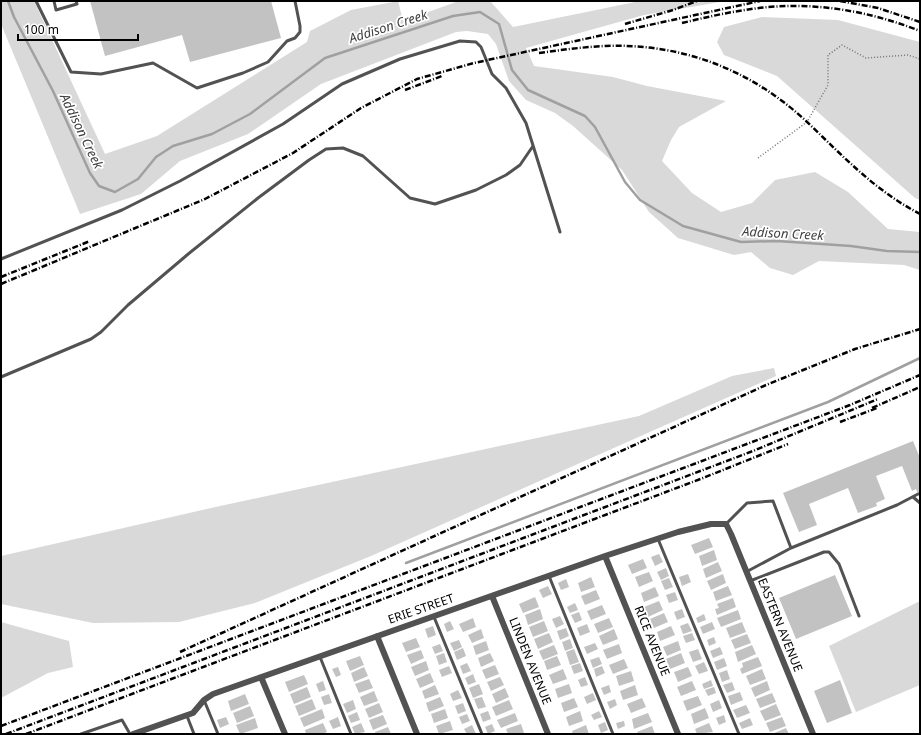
<svg xmlns="http://www.w3.org/2000/svg" width="921" height="735" font-family="'Noto Sans',sans-serif">
<rect width="100%" height="100%" fill="#fff"/>
<!-- green -->
<path fill="#d9d9d9" d="M1,1h33l71,153 52,-18 150,-94 3,-11 41,-21 47,-9 5,20 56,-20h31l23,26 127,-26h86l-82,14 -118,33 8,18 79,11 34,9 79,15 -47,26 -8,13 -9,21 30,32 29,19 31,-9 23,-23 40,-8 33,20 40,37 32,3v38l-16,-5 -85,-4 -26,14 -23,-7 -19,-16 -17,3 -56,-17 -29,-26 -27,-42 -49,-44 -18,-13 -29,-13 -17,-19 -13,-37 -8,-10 -21,-3 -11,1 -135,52 -73,50 -68,27 -39,33 -61,20 -79,-190z
M762,17l76,3 82,22v158l-5,-2 -138,-122 -53,-21 -7,-13 7,-15z
M774,368l2,8 -405,180 -116,47 -76,19 -86,1 -92,-19v-48l210,-48 428,-92 93,-40z
M920,601v84l-64,27 -27,-66z
M1,622l68,19 4,26 -25,6 -47,25z"/>
<g fill="none" stroke-linecap="round" stroke-linejoin="round">
<!-- stream -->
<path stroke="#a0a0a0" stroke-width="2.5" d="M8,1l6,16 39,74 37,82 9,13 16,6 23,-13 18,-22 17,-11 39,-12 38,-20 75,-56 128,-42 27,-4 19,12 13,46 16,20 57,26 10,11 30,55 15,18 43,26 58,16 36,-1 74,5 36,5 33,1
M406,563l422,-161 92,-44"/>
</g>
<!-- building -->
<path fill="#c2c2c2" d="M90,1h181l10,37 -91,24 -8,-27 -77,21z
M913,441l7,17v41l-4,-10 -4,2 -10,-25 -26,10 9,23 -9,4 1,3 -19,7 -10,-25 -39,16 8,21 -18,7 -16,-39z
M709,538l4,9 -18,7 -4,-9z
M714,550l3,10 -15,6 -3,-10z
M659,554l4,8 -8,4 -4,-9z
M643,559l4,9 -15,6 -4,-9z
M718,562l4,9 -16,7 -3,-9z
M666,568l3,8 -8,4 -4,-8z
M649,572l4,9 -14,6 -4,-10z
M688,574l3,8 -9,4 -3,-9z
M723,574l3,9 -15,7 -4,-9z
M835,575l17,41 -56,23 -17,-41z
M591,577l4,10 -14,5 -3,-9z
M669,578l4,9 -8,3 -4,-9z
M566,579l3,8 -8,3 -3,-7z
M548,586l4,8 -9,4 -4,-8z
M728,586l4,9 -16,6 -3,-9z
M655,587l4,9 -15,6 -3,-9z
M596,590l4,9 -15,6 -4,-9z
M675,592l3,8 -9,3 -3,-8z
M535,597l4,10 -16,6 -4,-9z
M733,598l3,9 -19,8 -2,-6 4,-1 -2,-4z
M659,601l4,9 -15,7 -4,-10z
M575,603l3,7 -8,3 -3,-6z
M602,605l4,9 -15,6 -4,-9z
M540,609l3,10 -15,6 -3,-10z
M682,609l3,8 -8,3 -3,-8z
M738,610l3,9 -20,8 -4,-9z
M579,612l3,8 -7,3 -4,-8z
M664,613l4,9 -14,6 -4,-9z
M704,614l2,6 -8,3 -2,-5z
M560,616l4,8 -8,4 -4,-9z
M473,618l3,9 -13,5 -4,-8z
M609,618l4,9 -15,6 -4,-9z
M450,621l4,8 -7,3 -3,-8z
M544,621l4,10 -15,6 -4,-10z
M712,622l3,7 -12,5 -3,-7z
M742,622l4,10 -16,6 -4,-10z
M688,623l4,8 -9,3 -3,-8z
M587,624l3,8 -10,4 -3,-8z
M433,626l3,9 -8,3 -3,-9z
M671,626l4,9 -15,6 -3,-9z
M566,628l3,8 -9,4 -3,-9z
M481,629l3,9 -12,5 -4,-8z
M614,629l4,10 -15,6 -4,-9z
M549,633l4,9 -15,7 -4,-10z
M692,633l3,7 -9,3 -3,-7z
M747,634l4,9 -16,6 -4,-9z
M714,637l2,6 -7,3 -2,-6z
M416,638l4,9 -14,5 -4,-9z
M570,639l3,9 -8,3 -3,-9z
M459,640l3,7 -8,4 -4,-8z
M486,641l3,9 -13,5 -3,-9z
M678,641l3,9 -14,6 -4,-9z
M595,643l3,6 -11,5 -3,-7z
M440,644l3,7 -8,3 -3,-7z
M619,644l3,9 -15,6 -4,-9z
M554,645l4,9 -15,6 -4,-9z
M752,645l4,9 -18,8 -3,-10z
M720,647l3,7 -10,4 -3,-7z
M463,648l3,8 -9,4 -3,-8z
M574,649l5,13 -9,3 -4,-13z
M698,649l4,10 -9,3 -4,-10z
M421,650l3,8 -13,6 -4,-9z
M444,653l3,9 -8,3 -3,-9z
M490,653l4,8 -13,6 -3,-9z
M681,653l4,10 -15,6 -4,-10z
M360,656l4,9 -14,6 -4,-10z
M557,656l4,9 -14,5 -3,-9z
M599,657l3,7 -9,4 -3,-8z
M758,657l4,9 -20,8 -2,-5 3,-2 -1,-4z
M724,658l3,8 -10,4 -3,-8z
M624,659l4,9 -15,6 -4,-9z
M426,661l3,9 -14,6 -4,-9z
M704,662l4,9 -9,3 -4,-8z
M467,663l4,8 -8,3 -3,-8z
M580,663l3,8 -9,3 -3,-8z
M495,665l4,9 -13,5 -4,-9z
M449,666l3,7 -10,4 -3,-7z
M602,666l3,7 -9,4 -2,-8z
M338,667l3,8 -5,2 -4,-8z
M364,667l4,9 -14,6 -3,-9z
M688,667l4,9 -14,6 -4,-10z
M563,669l4,10 -14,5 -4,-9z
M762,669l4,10 -16,6 -4,-9z
M727,670l3,9 -8,3 -3,-9z
M631,671l3,10 -15,5 -3,-10z
M430,673l4,9 -14,6 -4,-9z
M473,674l3,8 -8,3 -3,-7z
M304,675l4,9 -19,8 -4,-10z
M500,677l4,8 -13,6 -4,-9z
M585,677l3,8 -7,2 -3,-7z
M369,679l4,9 -14,5 -4,-9z
M711,680l2,6 -9,3 -2,-5z
M840,680l12,33 -25,10 -13,-32z
M323,681l3,9 -7,2 -3,-8z
M692,681l4,9 -15,6 -4,-9z
M767,681l3,9 -15,7 -4,-9z
M732,682l3,8 -8,3 -4,-8z
M479,684l4,10 -10,4 -4,-10z
M569,684l3,9 -14,5 -3,-9z
M435,685l4,9 -14,5 -3,-8z
M609,685l2,7 -7,3 -3,-7z
M635,685l3,10 -15,5 -3,-9z
M307,687l4,10 -17,7 -4,-10z
M714,687l2,6 -8,3 -3,-6z
M505,688l4,9 -13,6 -4,-9z
M458,690l4,8 -9,3 -3,-7z
M374,691l4,10 -14,5 -4,-9z
M740,692l3,8 -12,5 -3,-9z
M593,693l3,7 -9,4 -3,-7z
M772,693l4,9 -16,6 -4,-9z
M245,694l4,10 -18,7 -3,-10z
M329,694l3,9 -8,2 -3,-8z
M698,696l4,9 -15,6 -4,-10z
M440,697l4,9 -15,6 -3,-9z
M482,697l4,10 -8,2 -4,-10z
M574,698l4,9 -14,5 -3,-9z
M642,698l4,9 -15,6 -4,-9z
M312,699l4,10 -17,7 -4,-10z
M615,699l2,6 -7,4 -3,-7z
M353,700l3,9 -9,4 -4,-9z
M509,700l4,9 -17,7 -4,-9z
M719,700l3,8 -9,4 -3,-8z
M379,703l4,9 -14,6 -4,-9z
M463,703l3,8 -8,3 -3,-8z
M776,704l5,11 -16,6 -5,-10z
M746,705l4,8 -13,5 -4,-8z
M250,706l4,10 -17,7 -4,-10z
M705,708l4,10 -15,6 -3,-10z
M322,709l3,9 -21,9 -4,-9z
M445,709l3,9 -14,5 -3,-9z
M488,711l3,8 -8,3 -3,-8z
M580,711l3,10 -14,5 -3,-9z
M599,711l3,6 -8,3 -3,-5z
M357,712l3,8 -9,3 -3,-7z
M515,713l3,8 -17,7 -4,-8z
M648,713l4,9 -18,7 -2,-10z
M467,714l3,7 -8,3 -3,-7z
M383,715l4,9 -14,6 -4,-10z
M724,715l2,7 -7,3 -3,-7z
M226,717l3,7 -9,4 -3,-8z
M338,717l3,9 -8,3 -4,-8z
M782,717l4,9 -16,6 -4,-9z
M255,718l3,10 -18,6 -4,-9z
M750,718l3,7 -11,4 -3,-6z
M450,721l3,9 -14,4 -3,-8z
M624,721l1,5 -7,3 -2,-6z
M605,722l3,8 -7,3 -3,-8z
M323,723l4,9 -5,2h-16l-1,-4z
M361,723l4,9 -10,2 -3,-7z
M709,723l4,9 -16,2 -2,-5z
M492,724l3,7 -7,3 -3,-7z
M521,724l3,9 -16,1 -2,-5z
M472,725l4,9h-9l-3,-5z
M586,725l3,9h-16l-1,-3z
M652,726l3,8h-17l-1,-2z
M388,727l3,7h-16v-2z
M786,728l3,6h-17z"/>
<g fill="none" stroke-linecap="round" stroke-linejoin="round">
<!-- path -->
<path stroke="#747474" stroke-width="1.5" stroke-dasharray="1 2" stroke-linecap="butt" d="M758,158l49,-36 21,-37v-30l14,-10 24,13 42,-3 12,4"/>
<!-- service -->
<path stroke="#525252" stroke-width="3" d="M36,1l35,71 30,2 52,-11 44,25 46,-15 25,-11 19,-21 8,-3 5,-6v-6l-5,-25
M54,1l2,9 21,-6 -1,-3
M1,259l121,-49 58,-29 103,-57 59,-40 58,-25 60,-18 16,1 5,5 11,27 14,14 20,35 34,109
M1,377l90,-38 10,-7 27,-27 59,-50 71,-57 51,-38 17,-11 17,-1 20,8 47,42 25,6 41,-14 30,-15 14,-10 13,-19
M913,497l7,6
M726,524l21,-21 26,-2 18,47 -45,24
M658,539l81,195
M791,548l106,-43 21,-11
M549,576l64,158
M750,581l74,-29h5l10,12 20,52
M434,617l48,117
M320,657l31,77
M204,700l14,34
M187,716l7,18
M81,734l41,-14 8,14"/>
<!-- minor -->
<path stroke="#525252" stroke-width="6" d="M605,556l73,178
M492,596l56,138
M377,636l40,98
M261,677l24,57
M133,734l60,-21 11,-13 9,-6 392,-138 73,-24 33,-8h15l5,10 82,200"/>
<!-- rail -->
<path stroke="#000" stroke-width="2.5" stroke-dasharray="6 2 1 2" stroke-linecap="butt" d="M840,1l38,7 42,14
M682,23c21,-5 42,-10 63,-13 60,-10 119,-1 175,21
M625,24l48,-14 24,-9
M539,53c22,-3 44,-6 66,-7 76,-3 145,23 201,75 37,35 68,69 114,93
M405,90l37,-14
M1,277l89,-36
M1,284l204,-85 88,-46 68,-45 56,-29 57,-16 286,-62
M872,408l48,-21
M840,422l37,-14
M180,652l586,-267 89,-36 65,-20
M1,726l849,-321 70,-30
M6,734l747,-283 125,-52
M26,734l677,-256 85,-34"/>
</g>
<g text-anchor="middle" stroke-width="3.5" stroke-linejoin="round" paint-order="stroke">
<!-- street labels -->
<g font-size="12" fill="#000" stroke="#fff">
<text transform="translate(421 609) rotate(-19)" y="4">ERIE STREET</text>
<text transform="translate(780 625) rotate(68)" y="4">EASTERN AVENUE</text>
<text transform="translate(652 641) rotate(68)" y="4">RICE AVENUE</text>
<text transform="translate(530 661) rotate(68)" y="4">LINDEN AVENUE</text>
</g>
<!-- water labels -->
<g font-size="13" font-style="italic" fill="#414141" stroke="#fff">
<text transform="translate(388 26) rotate(-18)" y="5">Addison Creek</text>
<text transform="translate(82 131) rotate(64)" y="5">Addison Creek</text>
<text transform="translate(783 233) rotate(3)" y="5">Addison Creek</text>
</g>
</g>
<!-- border -->
<rect width="921" height="735" fill="none" stroke="#000000" stroke-width="4"/>
<!-- scale -->
<path d="M18 34v6h120v-6" fill="none" stroke="#000000" stroke-width="2"/>
<text x="24" y="34" font-size="12" fill="#000000" stroke="#ffffff" stroke-width="3" paint-order="stroke">100 m</text>
</svg>
